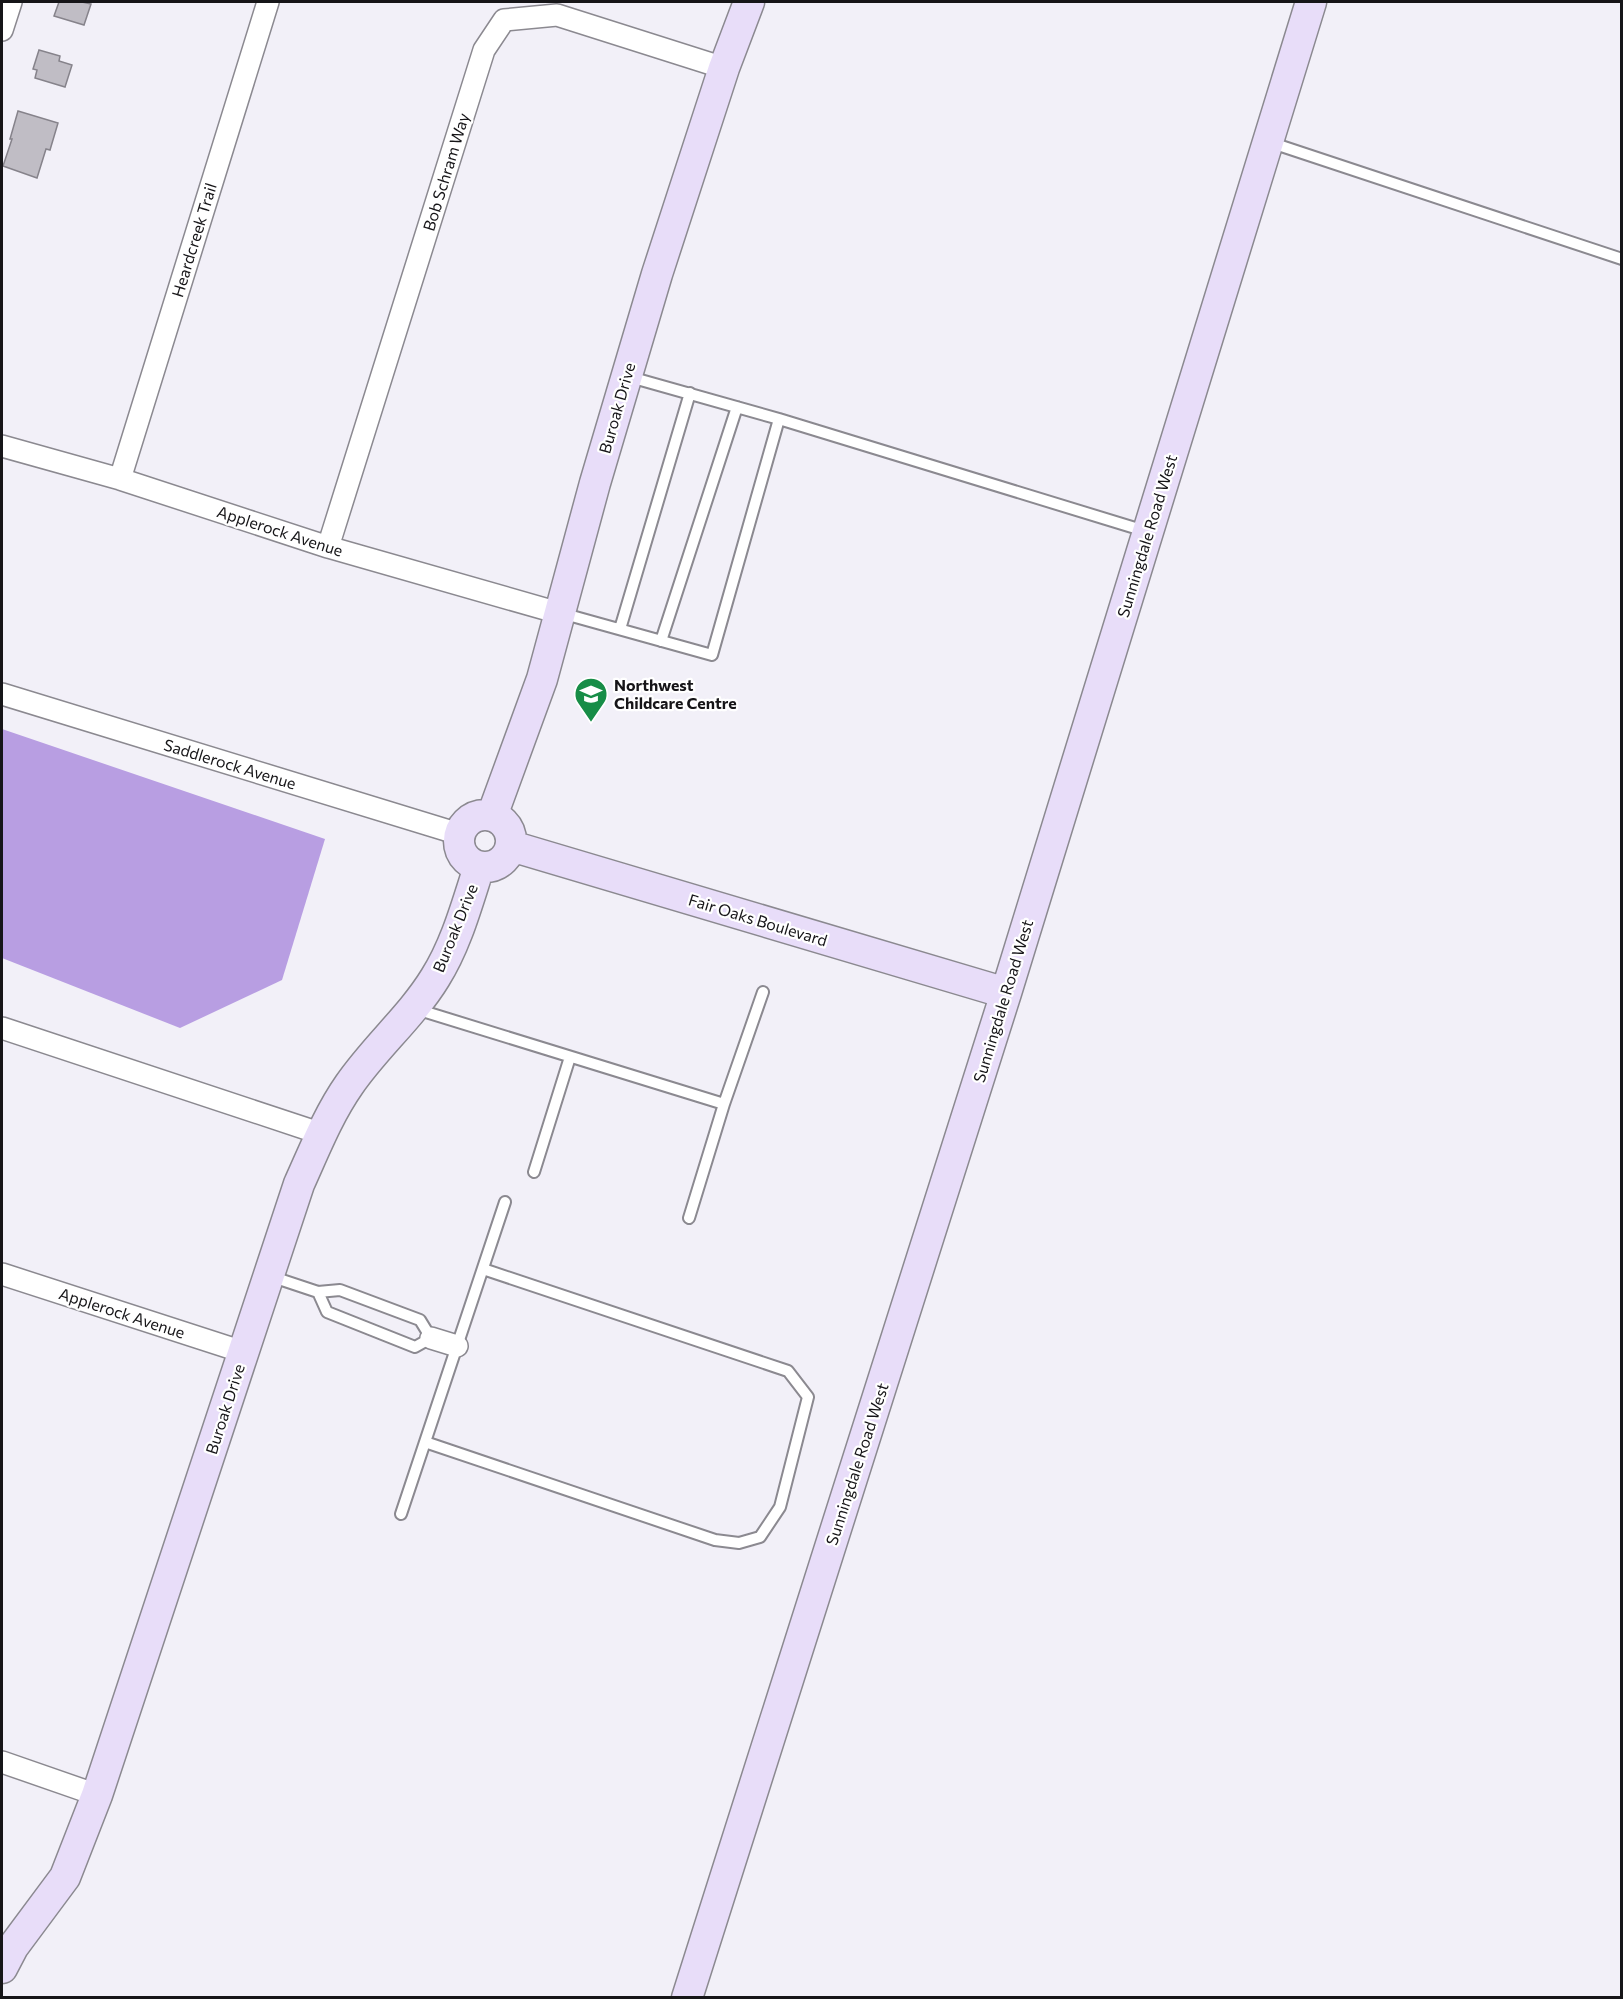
<svg xmlns="http://www.w3.org/2000/svg" width="1623" height="1999" font-family="Commissioner,sans-serif">
<rect width="100%" height="100%" fill="#f2f0f8"/>
<!-- forest -->
<path fill="#b89ee2" d="M2,729l323,110 -43,141 -102,48 -178,-70z"/>
<!-- building -->
<path fill="#c0bdc5" stroke="#86838b" stroke-width="1.5" d="M59,2h23l9,2 -7,21 -30,-9z
M39,50l21,6 -1,5 13,4 -7,22 -30,-9 2,-8 -4,-1z
M18,111l40,12 -8,27 -4,-1 -9,29 -34,-12 9,-27h-2z"/>
<g fill="none" stroke-linecap="round" stroke-linejoin="round">
<!-- lane casing -->
<g stroke="#8b8990" stroke-width="14">
<path id="lane" d="M1269,142l353,117
M779,419l366,112
M561,613l151,42 67,-236 -149,-42
M620,629l70,-236
M661,641l76,-234
M416,1009l308,95 39,-112
M534,1172l36,-115
M689,1218l35,-114
M270,1276l48,16 22,-2 80,30 11,18 -16,9 -88,-35 -9,-20
M425,1442l290,98 24,3 21,-6 20,-30 28,-110 -20,-26 -305,-102
M401,1514l104,-312"/>
</g>
<!-- street casing -->
<g stroke="#8b8990" stroke-width="24">
<path id="street" d="M2,30l9,-28
M2,446l118,33 208,68 231,66
M120,479l148,-477
M328,547l156,-497 20,-30 53,-5 167,53
M2,694l457,140
M2,1028l320,106
M2,1274l241,78
M431,1338l26,8
M2,1762l95,33"/>
</g>
<!-- secondary casing -->
<g stroke="#8b8990" stroke-width="33">
<path id="secondary" d="M459 841a26 26 0 1 1 52 0a26 26 0 1 1-52 0Z
M492,816l50,-137 53,-196 62,-209 67,-206 25,-66
M511,846l495,147
M2,1968l11,-21 52,-70 32,-82 202,-611c15,-33 29,-69 50,-99 26,-38 62,-68 86,-107 21,-33 32,-74 44,-111
M687,1998l319,-1005 305,-991"/>
</g>
<!-- lane -->
<use href="#lane" stroke="#fff" stroke-width="10"/>
<!-- street -->
<use href="#street" stroke="#fff" stroke-width="21"/>
<!-- secondary -->
<use href="#secondary" stroke="#e8ddf9" stroke-width="30"/>
</g>
<!-- icons -->
<defs>
<g id="school-pin" transform="scale(1.725)"><path d="M0 17L-7.5 6A9.5 9.5 0 1 1 7.5 6Z" fill="#178d47" stroke="#fff"/><path d="M0-5L7-2L0 1L-7-2ZM-4 1L0 2.5L4 1V4Q0 6-4 4Z" fill="#fff"/></g>
</defs>
<g fill-rule="evenodd">
<use href="#school-pin" x="591" y="694"/>
</g>
<g text-anchor="middle" stroke-width="4.5" stroke-linejoin="round" paint-order="stroke">
<!-- street labels -->
<g font-size="16" fill="#161518" stroke="#fff">
<text transform="translate(446 172) rotate(-73)" y="6">Bob Schram Way</text>
<text transform="translate(194 240) rotate(-73)" y="6">Heardcreek Trail</text>
<text transform="translate(617 408) rotate(-74)" y="6">Buroak Drive</text>
<text transform="translate(280 531) rotate(18)" y="6">Applerock Avenue</text>
<text transform="translate(1147 536) rotate(-73)" y="6">Sunningdale Road West</text>
<text transform="translate(230 764) rotate(17)" y="6">Saddlerock Avenue</text>
<text transform="translate(758 920) rotate(17)" y="6">Fair Oaks Boulevard</text>
<text transform="translate(455 928) rotate(-68)" y="6">Buroak Drive</text>
<text transform="translate(1003 1001) rotate(-73)" y="6">Sunningdale Road West</text>
<text transform="translate(122 1313) rotate(18)" y="6">Applerock Avenue</text>
<text transform="translate(225 1409) rotate(-72)" y="6">Buroak Drive</text>
<text transform="translate(857 1464) rotate(-72)" y="6">Sunningdale Road West</text>
</g>
<!-- poi labels -->
<g font-size="16" font-weight="bold" fill="#161518" stroke="#fff" text-anchor="start">
<text x="614" y="691">Northwest<tspan x="614" dy="18">Childcare Centre</tspan></text>
</g>
</g>
<!-- border -->
<rect width="1623" height="1999" fill="none" stroke="#161518" stroke-width="6"/>
</svg>
